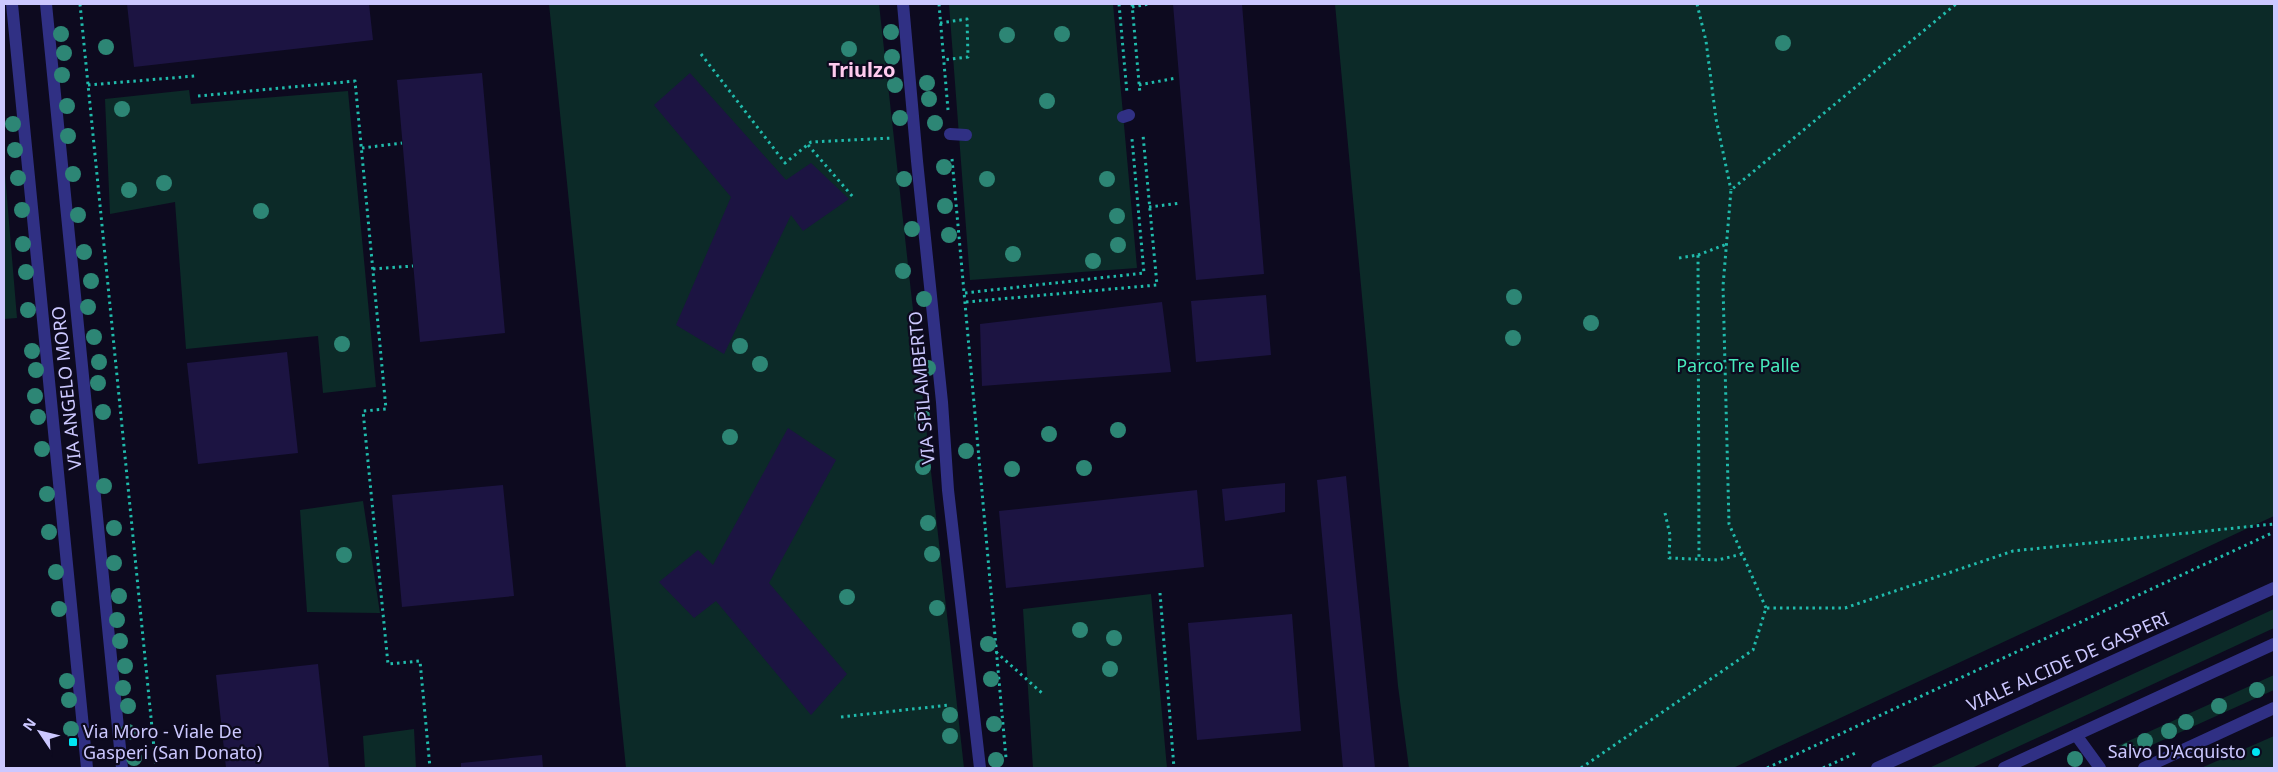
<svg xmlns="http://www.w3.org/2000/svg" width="2278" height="772" font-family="'Noto Sans',sans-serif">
<rect width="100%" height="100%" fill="#0d0a1f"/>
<!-- green -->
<path fill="#0c2a28" d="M549,4h330l85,764h-338z
M949,4h164l24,264 -167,12z
M1335,4h939v512l-541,252h-324l-11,-82z
M189,90l2,14 157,-13 28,296 -53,6 -5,-57 -132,13 -11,-147 -65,12 -5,-115z
M4,162l13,156 -13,1z
M363,501l17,112 -73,-1 -7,-102z
M1151,594l16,174h-134l-10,-159z
M2274,609v19l-302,140h-43z
M2274,675v15l-153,69 -8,-11z
M414,729l2,39h-51l-2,-32z
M2274,736v32h-73z"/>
<!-- building -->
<path fill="#1c1442" d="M127,4h242l4,36 -239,27z
M1173,4h69l22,270 -68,6z
M482,73l23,260 -85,9 -23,-262z
M690,73l96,107 25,-17 38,36 -46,32 -12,-16 -67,139 -48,-29 55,-128 -77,-92z
M1266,295l5,60 -75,7 -5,-61z
M1162,302l9,70 -189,14 -2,-62z
M287,352l11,101 -100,11 -11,-101z
M788,428l48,32 -67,123 78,91 -36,41 -95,-114 -22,17 -35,-36 39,-32 15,15z
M1346,476l29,292h-32l-26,-288z
M1285,483v29l-60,9 -3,-32z
M503,485l11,111 -112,11 -10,-112z
M1197,490l7,77 -198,21 -7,-77z
M1292,614l9,117 -104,9 -9,-117z
M318,664l11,104h-103l-10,-93z
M542,755l1,13h-82v-5z"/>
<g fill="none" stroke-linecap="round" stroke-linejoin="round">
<!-- path -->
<path stroke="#20bbac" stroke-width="3" stroke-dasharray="2.5 4" stroke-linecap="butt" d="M80,4l76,764
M939,4l9,106
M1119,4l8,89
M1132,4l8,90
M1697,4l9,37 10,78 15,71
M1132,7l17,-3
M940,23l27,-4 1,38 -25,3
M701,54l84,109 26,-21 81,-4
M88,85l107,-9
M1139,85l37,-7
M198,96l157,-15 31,328 -23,2 25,253 32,-3 10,107
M808,145l45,52
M362,148l40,-5
M952,159l54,599
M1149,207l32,-4
M1698,255l29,-11
M1679,258l19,-3 1,304
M373,269l40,-3
M965,293l179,-20 -12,-134
M966,302l191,-17 -14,-150
M1665,513l5,22 -1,23 49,2 24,-6
M1160,593l14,175
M1766,608l-37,-84 -6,-238 8,-96 225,-186
M996,652l47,42
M841,717l108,-12
M1581,768l172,-118 13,-42h79l168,-57 261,-27
M1767,768l507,-236
M1823,768l35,-16"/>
<!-- service -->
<path stroke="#303084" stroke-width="12" d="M2076,735l24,33
M2144,768l130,-60"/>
<!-- pedestrian -->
<path stroke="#303084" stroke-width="12" d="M1123,117l6,-2
M950,134l16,1"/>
<!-- minor -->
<path stroke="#303084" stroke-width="12" d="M903,4l14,157 25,241 6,88 32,278"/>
<!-- tertiary -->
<path stroke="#303084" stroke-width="12" d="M12,4l75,764
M46,4l76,764
M1877,768l397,-180
M2004,768l270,-124"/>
</g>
<!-- trees -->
<g fill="#2d8675">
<circle cx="891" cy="32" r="8"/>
<circle cx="61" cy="34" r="8"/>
<circle cx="1062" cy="34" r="8"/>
<circle cx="1007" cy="35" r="8"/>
<circle cx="1783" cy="43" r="8"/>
<circle cx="106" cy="47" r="8"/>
<circle cx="849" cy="49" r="8"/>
<circle cx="64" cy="53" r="8"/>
<circle cx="892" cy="57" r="8"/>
<circle cx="62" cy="75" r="8"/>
<circle cx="927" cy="83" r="8"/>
<circle cx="895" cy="85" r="8"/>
<circle cx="929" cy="99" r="8"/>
<circle cx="1047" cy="101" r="8"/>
<circle cx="67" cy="106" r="8"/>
<circle cx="122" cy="109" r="8"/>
<circle cx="900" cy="118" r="8"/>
<circle cx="935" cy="123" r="8"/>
<circle cx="13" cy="124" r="8"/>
<circle cx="68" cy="136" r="8"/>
<circle cx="15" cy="150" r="8"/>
<circle cx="944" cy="167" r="8"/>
<circle cx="73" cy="174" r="8"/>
<circle cx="18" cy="178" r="8"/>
<circle cx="904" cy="179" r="8"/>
<circle cx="987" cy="179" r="8"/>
<circle cx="1107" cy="179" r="8"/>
<circle cx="164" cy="183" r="8"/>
<circle cx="129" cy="190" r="8"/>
<circle cx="945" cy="206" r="8"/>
<circle cx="22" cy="210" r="8"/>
<circle cx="261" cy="211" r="8"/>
<circle cx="78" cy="215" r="8"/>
<circle cx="1117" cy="216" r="8"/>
<circle cx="912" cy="229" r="8"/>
<circle cx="949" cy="235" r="8"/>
<circle cx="23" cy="244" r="8"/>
<circle cx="1118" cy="245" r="8"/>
<circle cx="84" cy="252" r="8"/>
<circle cx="1013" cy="254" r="8"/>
<circle cx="1093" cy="261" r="8"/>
<circle cx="903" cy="271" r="8"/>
<circle cx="26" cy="272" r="8"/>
<circle cx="91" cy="281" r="8"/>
<circle cx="1514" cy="297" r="8"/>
<circle cx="924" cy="299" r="8"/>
<circle cx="88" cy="307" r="8"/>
<circle cx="28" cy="310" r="8"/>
<circle cx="1591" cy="323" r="8"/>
<circle cx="94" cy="337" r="8"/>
<circle cx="1513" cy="338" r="8"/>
<circle cx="342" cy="344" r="8"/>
<circle cx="740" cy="346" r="8"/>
<circle cx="32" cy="351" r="8"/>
<circle cx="99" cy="362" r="8"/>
<circle cx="760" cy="364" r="8"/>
<circle cx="928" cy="368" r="8"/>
<circle cx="36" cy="370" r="8"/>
<circle cx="98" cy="383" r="8"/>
<circle cx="35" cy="396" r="8"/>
<circle cx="103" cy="412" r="8"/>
<circle cx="922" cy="416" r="8"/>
<circle cx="38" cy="417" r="8"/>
<circle cx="1118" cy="430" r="8"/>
<circle cx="1049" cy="434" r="8"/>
<circle cx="730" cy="437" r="8"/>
<circle cx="42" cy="449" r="8"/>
<circle cx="966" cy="451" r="8"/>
<circle cx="923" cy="467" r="8"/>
<circle cx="1084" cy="468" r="8"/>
<circle cx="1012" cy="469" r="8"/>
<circle cx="104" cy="486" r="8"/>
<circle cx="47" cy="494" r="8"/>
<circle cx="928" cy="523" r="8"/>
<circle cx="114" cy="528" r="8"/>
<circle cx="49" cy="532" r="8"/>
<circle cx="932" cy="554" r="8"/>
<circle cx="344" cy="555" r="8"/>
<circle cx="114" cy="563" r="8"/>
<circle cx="56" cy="572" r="8"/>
<circle cx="119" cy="596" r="8"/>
<circle cx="847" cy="597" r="8"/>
<circle cx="937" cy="608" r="8"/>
<circle cx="59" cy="609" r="8"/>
<circle cx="117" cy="620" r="8"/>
<circle cx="1080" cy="630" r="8"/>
<circle cx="1114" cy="638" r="8"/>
<circle cx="120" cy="641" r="8"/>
<circle cx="988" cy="644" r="8"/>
<circle cx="125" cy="666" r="8"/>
<circle cx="1110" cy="669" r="8"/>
<circle cx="991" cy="679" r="8"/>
<circle cx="67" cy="681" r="8"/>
<circle cx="123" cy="688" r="8"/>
<circle cx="2257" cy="690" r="8"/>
<circle cx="69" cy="700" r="8"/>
<circle cx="128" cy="706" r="8"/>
<circle cx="2219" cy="706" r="8"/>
<circle cx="950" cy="715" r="8"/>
<circle cx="2186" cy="722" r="8"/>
<circle cx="994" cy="724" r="8"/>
<circle cx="71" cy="729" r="8"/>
<circle cx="2169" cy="731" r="8"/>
<circle cx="128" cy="732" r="8"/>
<circle cx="950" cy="736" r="8"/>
<circle cx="2145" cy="741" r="8"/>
<circle cx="2128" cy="751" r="8"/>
<circle cx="134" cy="758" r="8"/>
<circle cx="2075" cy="759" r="8"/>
<circle cx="996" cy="760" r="8"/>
</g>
<!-- markers -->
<g fill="#00e5f3" stroke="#0d0a1f" stroke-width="2">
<rect x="68" y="737" width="10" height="10" rx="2.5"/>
<circle cx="2256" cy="752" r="5"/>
</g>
<g text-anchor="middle" stroke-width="4.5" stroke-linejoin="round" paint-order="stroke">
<!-- park labels -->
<g font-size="18" fill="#48ebbc" stroke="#0d0a1f">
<text x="1738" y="372">Parco Tre Palle</text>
</g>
<!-- street labels -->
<g font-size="18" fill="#ccc8ff" stroke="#0d0a1f">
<text transform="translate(67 388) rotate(-96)" y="6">VIA ANGELO MORO</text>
<text transform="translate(922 388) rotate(-95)" y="6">VIA SPILAMBERTO</text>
<text transform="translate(2068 662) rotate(-24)" y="6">VIALE ALCIDE DE GASPERI</text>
</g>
<!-- poi labels -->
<g font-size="18" fill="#ccc8ff" stroke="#0d0a1f" text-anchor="start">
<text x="83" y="738">Via Moro - Viale De<tspan x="83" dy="21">Gasperi (San Donato)</tspan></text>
<text x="2246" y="758" text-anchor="end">Salvo D'Acquisto</text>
</g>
<!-- quarter labels -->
<g font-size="20" font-weight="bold" fill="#ffcaee" stroke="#0d0a1f">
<text x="862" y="77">Triulzo</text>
</g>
</g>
<!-- border -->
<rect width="2278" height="772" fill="none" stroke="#ccc8ff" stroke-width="10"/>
<!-- north arrow -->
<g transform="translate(40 732) rotate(305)" stroke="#0d0a1f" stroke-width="4" paint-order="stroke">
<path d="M0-4L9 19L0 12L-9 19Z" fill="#ccc8ff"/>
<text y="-8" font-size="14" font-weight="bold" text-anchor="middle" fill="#ccc8ff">N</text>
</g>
</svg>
